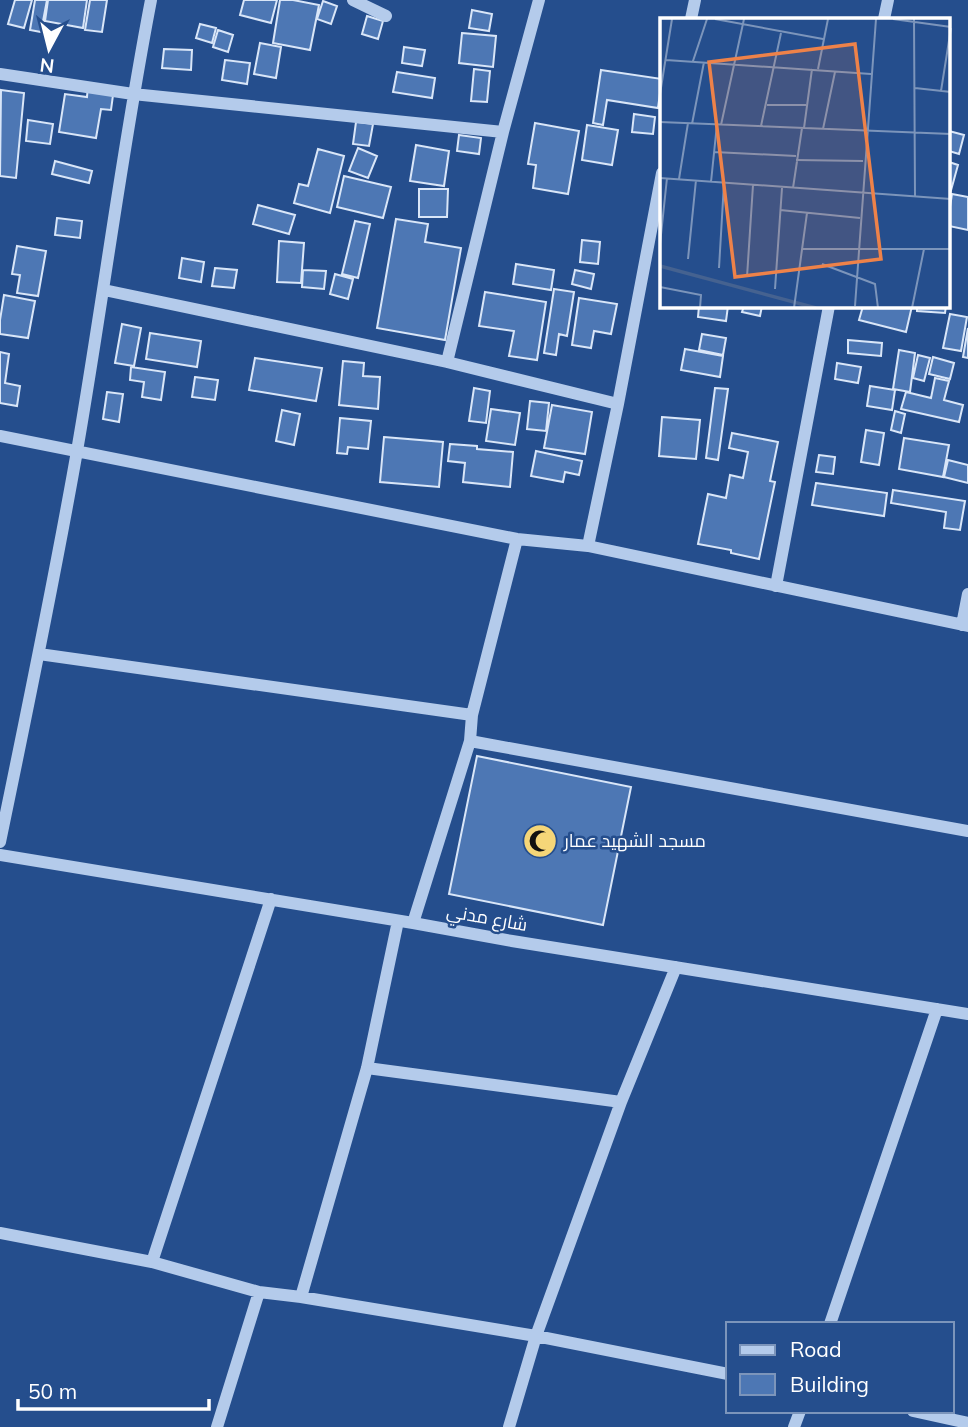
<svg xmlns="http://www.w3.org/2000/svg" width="968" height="1427" font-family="Mulish,Cairo,sans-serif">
<rect width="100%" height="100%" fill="#254e8d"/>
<!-- building -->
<path fill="#4d77b4" stroke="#d9e6f8" stroke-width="2" d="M15,0h17l-8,28 -16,-4z
M35,0h12l-6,32 -11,-2z
M48,0h39l-4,28 -38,-7z
M90,0h17l-5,32 -17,-2z
M244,0h33l-6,23 -31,-8z
M280,0h13l26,5 -9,45 -37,-7z
M323,1l14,5 -6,18 -14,-5z
M472,10l20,4 -3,17 -20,-3z
M367,16l16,5 -5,18 -16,-5z
M200,24l16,4 -4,15 -16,-5z
M218,30l15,5 -5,17 -15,-5z
M462,33l34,3 -3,31 -34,-4z
M260,43l21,4 -5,31 -22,-4z
M404,47l21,3 -3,16 -20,-3z
M164,49l28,1 -1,20 -29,-2z
M225,60l25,3 -3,21 -25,-4z
M474,69l16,2 -3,31 -16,-1z
M601,70l61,9 -4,29 -51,-8 -4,25 -10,-2z
M397,72l38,6 -3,20 -39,-6z
M88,85l26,3 -3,22 -10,-1 -5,29 -37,-6 6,-38 22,3z
M1,90l23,3 -8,85 -16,-2z
M634,114l21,3 -2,17 -21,-2z
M28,120l25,4 -3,20 -24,-3z
M356,122l17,2 -4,22 -16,-2z
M535,123l44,8 -11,63 -35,-6 3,-23 -8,-1z
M587,125l31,5 -6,35 -30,-5z
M949,131l15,4 -5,19 -10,-3z
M459,135l22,3 -2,16 -22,-3z
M416,145l33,6 -5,35 -34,-5z
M358,148l19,8 -9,22 -19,-7z
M318,149l26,7 -14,57 -36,-10 5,-19 9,2z
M55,161l37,10 -3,12 -37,-9z
M949,162l9,3 -8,29h-1z
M344,176l47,11 -8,31 -46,-11z
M419,189h29l-1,28h-28z
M952,194l16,3v33l-19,-4v-13z
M258,205l37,10 -6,19 -36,-10z
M57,218l25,3 -2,17 -25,-3z
M396,219l32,5 -3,18 36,6 -16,92 -68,-12z
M355,221l15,3 -12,54 -16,-4z
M582,240l18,2 -2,22 -18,-2z
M279,241l25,2 -3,40 -24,-1z
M17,246l29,5 -8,45 -21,-3 3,-18 -8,-1z
M182,258l22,4 -3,20 -22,-4z
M516,264l38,6 -3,20 -38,-6z
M215,268l22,2 -3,18 -22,-2z
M303,270l23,1 -2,18 -22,-2z
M575,270l19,4 -3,15 -19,-5z
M335,274l18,5 -5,20 -18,-5z
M554,289l20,3 -7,44 -8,-2 -3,21 -12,-2z
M485,292l61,10 -9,58 -28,-4 5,-25 -35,-5z
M4,295l31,6 -7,37 -28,-4v-14z
M579,298l38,6 -6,30 -17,-3 -3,17 -19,-3z
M699,306h29l-2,15 -28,-4z
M744,306h18l-2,10 -18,-4z
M863,306h49l-6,26 -47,-12z
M917,306h29l-1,7 -28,-2z
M950,314l17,3 -6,34 -18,-3z
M122,324l19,4 -7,38 -19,-3z
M968,328v30l-5,-1z
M150,333l51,8 -4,26 -51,-8z
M702,334l24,4 -3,17 -24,-5z
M848,340l34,3 -1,13 -33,-3z
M685,349l38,7 -3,21 -39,-7z
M899,350l16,3 -5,39 -17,-3z
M0,352l9,2 -4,29 15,3 -3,20 -17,-3z
M918,355l12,3 -6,23 -11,-3z
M933,357l21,6 -4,16 -21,-5z
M255,358l67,10 -6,33 -67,-11z
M343,361l21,2 -1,13 17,1 -2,32 -39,-4z
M837,363l24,4 -3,16 -23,-4z
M131,367l34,5 -4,28 -19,-3 2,-15 -14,-2z
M195,377l23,3 -3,20 -23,-3z
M935,378l14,3 -5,19 19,5 -4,17 -58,-13 5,-17 25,6z
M870,386l25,4 -3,20 -25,-4z
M474,388l16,3 -4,32 -17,-2z
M715,388l13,1 -10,71 -12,-2z
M107,392l16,2 -4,28 -16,-3z
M530,401l19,2 -3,28 -19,-2z
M552,405l40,7 -7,42 -41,-6z
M491,409l29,4 -5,32 -29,-4z
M282,410l18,4 -6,31 -18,-4z
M895,411l10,3 -4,19 -10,-3z
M662,417l38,3 -4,39 -37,-3z
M340,418l31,3 -3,28 -20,-2 -1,7 -10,-1z
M866,430l18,3 -5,32 -18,-3z
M732,433l46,9 -8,39 5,1 -16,77 -28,-6v-3l-33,-6 10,-50 18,4 4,-23 13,3 5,-26 -19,-4z
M384,437l59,5 -4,45 -59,-5z
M904,438l45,7 -6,32 -44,-8z
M450,444l27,2v3l36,3 -3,35 -47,-5 2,-19 -17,-2z
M536,451l46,10 -3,14 -14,-3 -2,10 -32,-6z
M819,455l16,2 -2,17 -17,-2z
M948,460l20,5v18l-24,-6z
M816,483l71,10 -3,23 -72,-11z
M893,490l72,11 -5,29 -16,-2 2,-16 -55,-9z
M477,756l154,31 -28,138 -154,-31z"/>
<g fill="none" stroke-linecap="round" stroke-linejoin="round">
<!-- minor -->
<path stroke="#b4cbeb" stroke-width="12" d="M353,0l33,16
M691,19l4,-19
M884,19l4,-19
M0,74l133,20 370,38
M104,290l343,72 171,42
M447,362l56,-230 36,-132
M0,436l517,103 71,7 380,80
M588,546l30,-142 44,-231
M776,586l53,-280
M962,625l6,-31
M39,654l433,61
M470,741l498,90
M0,842c27,-130 54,-260 77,-391 26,-150 45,-301 74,-451
M0,855l413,68 99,18 456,73
M413,923l57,-182 2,-26 45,-176
M367,1068l254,34
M0,1233l152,29 107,30 42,5 235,39 192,38
M152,1262l119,-363
M301,1297l66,-229 31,-147
M830,1324l107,-315
M913,1411l55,12
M217,1427l42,-135
M509,1427l27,-91 85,-234 55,-135
M794,1427l6,-16"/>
</g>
<!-- icons -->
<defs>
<g id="mosque-disc" transform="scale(1.75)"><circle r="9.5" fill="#f5d678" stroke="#254e8d"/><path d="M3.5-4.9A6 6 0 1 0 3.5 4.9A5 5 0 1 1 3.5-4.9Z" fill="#111"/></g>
</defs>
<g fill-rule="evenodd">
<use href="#mosque-disc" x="540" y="841"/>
</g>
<g text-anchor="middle" stroke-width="5" stroke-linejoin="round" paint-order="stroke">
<!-- poi labels -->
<g font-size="18" fill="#fff" stroke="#254e8d" text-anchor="start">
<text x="564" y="847">مسجد الشهيد عمار</text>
</g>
<!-- street labels -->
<g font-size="18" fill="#fff" stroke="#254e8d">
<text transform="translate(487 918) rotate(10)" y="6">شارع مدني</text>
</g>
</g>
<!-- overview -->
<g transform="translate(660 18)">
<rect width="290" height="290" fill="#254e8d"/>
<path fill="none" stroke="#456290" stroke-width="3.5" d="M0,248l156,42"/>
<path fill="none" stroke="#7c95bb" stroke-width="2" d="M55,1l108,20M233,1l58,8M254,1l1,178M6,42l205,14M33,43l14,-42M158,51l10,-50M255,70l36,4M281,73l10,-63M0,76l12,-75M107,87h39M0,104l291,12M32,106l12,-62M61,107l23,-106M101,108l20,-93M144,110l8,-59M163,111l12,-57M54,134l82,4M136,142l67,1M0,160l291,21M19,161l9,-56M51,164l6,-58M133,170l9,-60M120,192l80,8M0,226l7,-66M143,231h148M28,241l8,-79M162,246l53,20 3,24M59,250l5,-85M87,259l6,-92M0,269l41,8 -1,13M115,271l7,-101M195,288l21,-287M134,290l13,-95M252,290l12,-59"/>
<path fill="#ee8249" fill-opacity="0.15" stroke="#ee8249" stroke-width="3.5" d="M195,26l26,215 -146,18 -26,-215z"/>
<rect width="290" height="290" fill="none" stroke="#fff" stroke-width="3.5"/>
</g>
<!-- legend -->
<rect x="726" y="1322" width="228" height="91" fill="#254e8d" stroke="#7c95bb" stroke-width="2"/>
<rect x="740" y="1345" width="35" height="10" fill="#b4cbeb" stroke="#7c95bb" stroke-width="2"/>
<text x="790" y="1357" font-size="21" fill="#ffffff">Road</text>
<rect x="740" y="1374" width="35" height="21" fill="#4d77b4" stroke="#7c95bb" stroke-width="2"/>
<text x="790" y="1392" font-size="21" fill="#ffffff">Building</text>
<!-- north arrow -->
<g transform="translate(49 49) rotate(187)" stroke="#254e8d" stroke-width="5" paint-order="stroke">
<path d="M0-5L12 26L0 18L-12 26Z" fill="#ffffff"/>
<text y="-10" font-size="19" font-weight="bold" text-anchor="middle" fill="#ffffff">N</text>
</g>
<!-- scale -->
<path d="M18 1399v10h191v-10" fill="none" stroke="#ffffff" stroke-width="3.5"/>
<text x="28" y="1399" font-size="21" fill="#ffffff" stroke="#254e8d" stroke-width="5" paint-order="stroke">50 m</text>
</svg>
